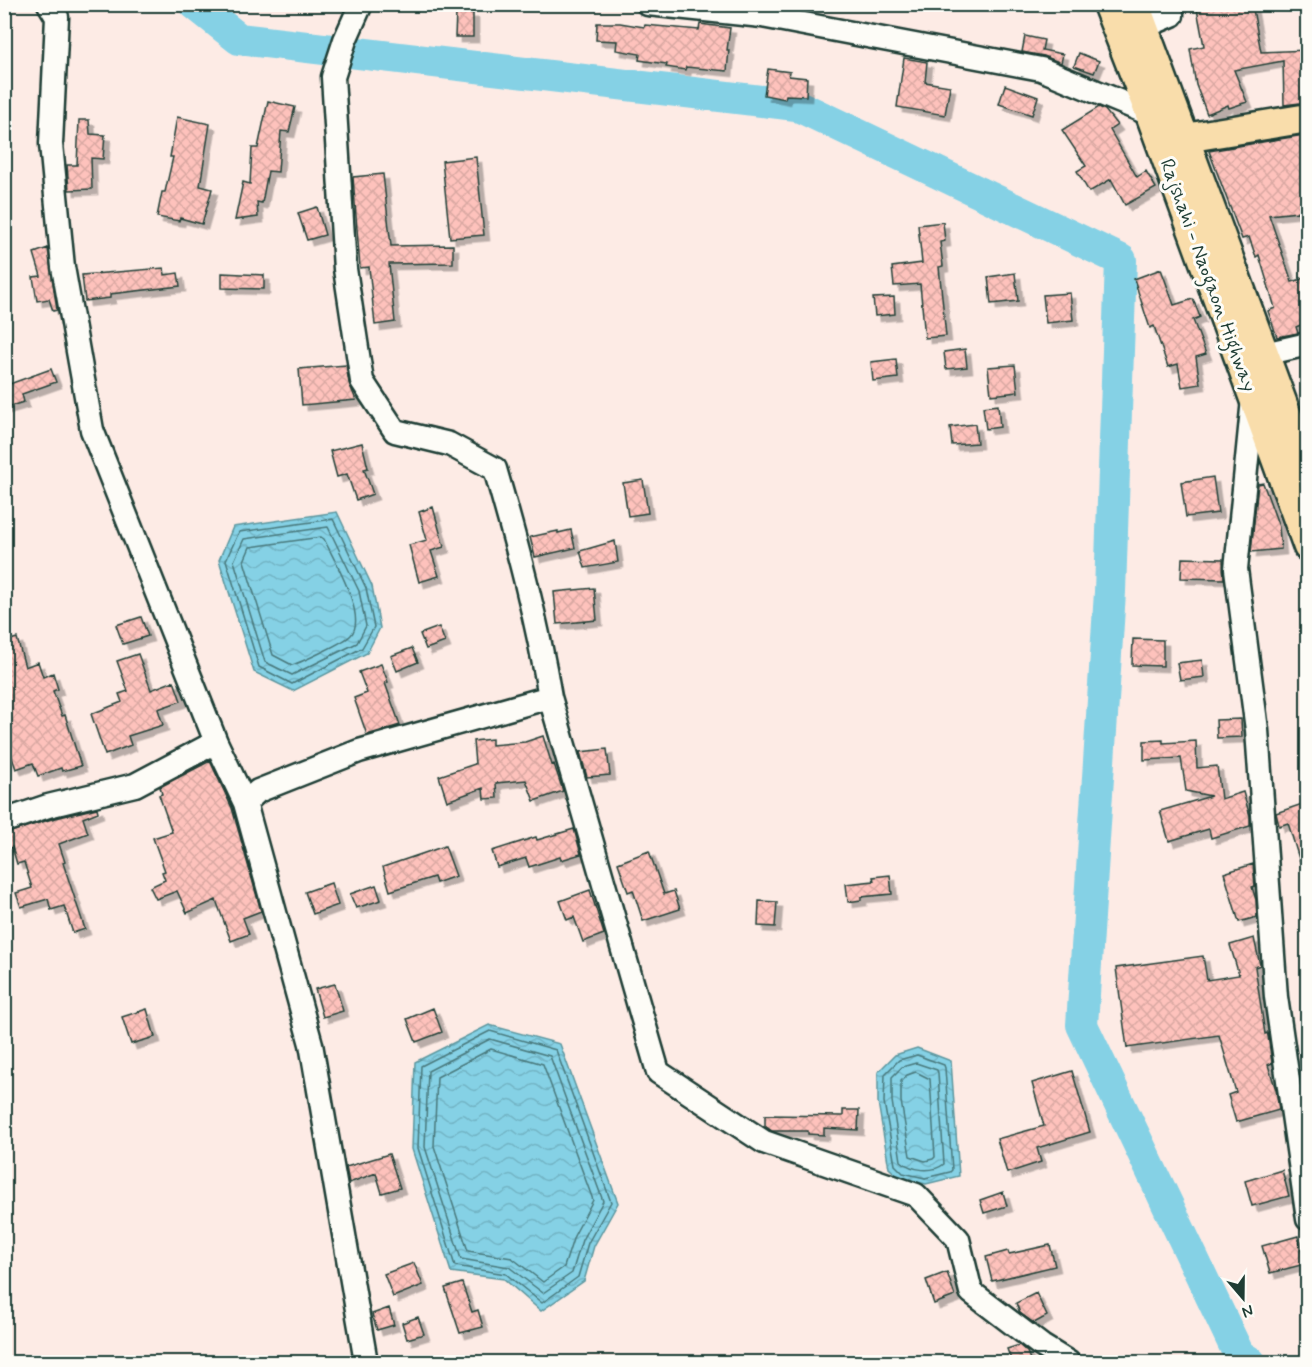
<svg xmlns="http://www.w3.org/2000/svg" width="1312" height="1367" font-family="Mynerve,sans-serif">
<defs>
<pattern id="water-waves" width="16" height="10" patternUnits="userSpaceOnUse" patternTransform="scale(1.5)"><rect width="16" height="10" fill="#85d1e5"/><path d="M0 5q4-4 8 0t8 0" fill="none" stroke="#72b4c5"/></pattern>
<pattern id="building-cross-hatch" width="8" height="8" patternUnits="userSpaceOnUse" patternTransform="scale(1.5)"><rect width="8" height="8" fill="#fec2bc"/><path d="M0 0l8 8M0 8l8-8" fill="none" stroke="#d9a8a2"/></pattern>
<filter id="shadow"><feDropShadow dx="5.5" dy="5.5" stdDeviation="0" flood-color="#0004"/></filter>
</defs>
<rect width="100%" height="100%" fill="#fdebe5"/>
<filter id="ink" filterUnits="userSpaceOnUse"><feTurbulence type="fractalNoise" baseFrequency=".0167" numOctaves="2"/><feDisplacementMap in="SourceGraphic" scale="12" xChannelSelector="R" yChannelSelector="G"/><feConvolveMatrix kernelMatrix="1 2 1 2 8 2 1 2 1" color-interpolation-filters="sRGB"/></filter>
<g filter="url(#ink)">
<!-- water -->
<path fill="url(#water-waves)" stroke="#5c969e" stroke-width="1.5" d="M337,512l35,74 8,42 -13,25 -74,38 -39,-19 -35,-112 14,-33z
M489,1025l71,19 58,159 -24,43 -10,35 -43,30 -37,-32 -53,-7 -39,-123 3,-87z
M917,1048l34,13 8,115 -33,8 -26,-6 -11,-10 -11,-66v-30l17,-17z"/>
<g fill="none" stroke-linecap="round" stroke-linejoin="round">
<!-- shore -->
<path stroke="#48787b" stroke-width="1.5" d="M333,519l33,69 8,39 -12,21 -70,36 -33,-17 -33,-107 13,-28z
M328,527l31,64 7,35 -9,17 -65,32 -27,-13 -31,-101 10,-22z
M321,537l3,2c9,19 44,78 27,96 -6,7 -49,27 -59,30l-19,-10 -29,-94 6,-14z
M490,1031l66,19 55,152 -23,41 -10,34 -36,26 -36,-29 -51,-8 -37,-118 3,-82z
M490,1039l60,17 53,145 -21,39 -10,33 -29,20 -34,-26 -48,-8 -36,-112 3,-76z
M491,1049l52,15 50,136 -19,36 -10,31 -21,15 -31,-24 -44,-7 -34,-105 3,-69z
M917,1055l27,10 1,3 7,102 -2,2 -25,6 -22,-5 -8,-8 -11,-63 1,-28 14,-14z
M916,1063l21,7 1,3 6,91c-11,9 -32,7 -43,-3l-9,-60v-24l10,-10z
M916,1072l14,7 5,78 -2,2 -8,2 -15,-5 -9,-55v-20l6,-6z"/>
<!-- river -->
<path stroke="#85d1e5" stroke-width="32" d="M195,4l44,35 557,66 325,155 -11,332 -28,433 157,330 11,7"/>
</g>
<!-- building -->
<path fill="url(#building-cross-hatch)" stroke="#1f3d34" stroke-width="1.5" filter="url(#shadow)" d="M1196,4h56l9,48 47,-2v52l-24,3 -1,-44 -49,9 13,32 -18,6 -1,-3 -21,9 -11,-29 -6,-36 14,-3z
M456,13h17v24h-18z
M597,23h23l24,4 1,-2 54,5 1,-6 30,4 -3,22h2l-2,21 -41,-4 -1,3 -19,-3 1,-3 -28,-4 1,-6 -24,-4 1,-9 -21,-1z
M1025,36l19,4 -2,10 21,4 -2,9 -17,-7 -22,-4z
M1079,53l20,8 -5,12 -20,-7z
M904,58l23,4 -2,20 25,4 -5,29 -48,-8z
M768,69l22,3 -1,4 18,2 -1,18 -20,-1 -1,4 -21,-4z
M1005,85l33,12 -6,18 -33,-11z
M268,101l27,6 -6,25 -8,-1 -3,41 -10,-1 -6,32 -5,-1 1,15 -23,3 8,-38 7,2 2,-36h6z
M1099,107l6,3 12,15 -7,5 27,47 9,-6 10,17 -31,17 -14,-26 -22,13 -12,-21 9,-5 -24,-36z
M177,117l33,7 -10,62 12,3 -10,35 -22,-6 -1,3 -22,-4 5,-25h3l8,-35h-3z
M79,120h10l1,14 15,1 -2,24 -12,-1 1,31 -23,1 -2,-25h10z
M1304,135l1,6h-4l5,44h2v26l-39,4 23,67 16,-5v45l-12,5 2,6 -21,4 -9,-26 7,-3 -16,-53 -3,2 -7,-20 -7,2 -33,-88z
M476,157l8,78 -34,3 -8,-77z
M383,174l8,72 62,-1v18l-64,1 6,58 -20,3 -6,-58 -9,1 -7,-91z
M317,207l8,28 -18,5 -9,-27z
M943,222l2,19 -5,1 3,24 -4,1 7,69 -21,2 -5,-54 -26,2 -2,-19 30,-4 -4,-38z
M48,248l9,62 -4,1 -4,-12 -12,2 -4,-24 8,-1 -7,-23z
M164,268l1,7 13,-2 2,13 -70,8v4l-25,3 -3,-26z
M1161,269l13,36 19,-6 7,18 -7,3 13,34 -10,3 4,27 -18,3 -4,-23 -10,3 -14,-41 -4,2 -5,-15 -11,-34z
M222,273l42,2v14l-42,-1z
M1015,273l3,28 -27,3 -3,-27z
M1070,293l3,27 -27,3 -3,-28z
M894,297l1,17 -20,2 -2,-18z
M965,349l2,18 -21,2 -2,-17z
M896,359l2,19 -25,3 -2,-19z
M346,365l3,18 7,17 -54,5 -3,-36z
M1015,365l3,27 -27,3 -3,-28z
M51,369l5,13 -34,12 2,8 -20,6v-22z
M998,405l2,22 -14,2 -3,-22z
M975,424l2,19 -25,2 -2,-18z
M362,443l6,25 -4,1 9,25 -17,6 -9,-26 -10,3 -7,-26z
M1213,477l5,36 -32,4 -5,-35z
M643,480l5,33 -20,3 -5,-33z
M1263,483l16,44 2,22 -30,3 7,-68z
M433,507l11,40 -13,4 8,25 -20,6 -10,-37 18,-5 -8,-28z
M571,530l4,18 -40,9 -5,-20 28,-6v2z
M615,541l3,21 -33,6 -5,-17z
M1182,558l41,1 1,20 -43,-1z
M594,588l3,32 -40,4 -3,-32z
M141,617l7,19 -25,8 -7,-19z
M439,627l6,15 -19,7 -6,-15z
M17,638l8,29 13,-5 5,15 10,-4 5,16 -5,2 9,25 3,-1 16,51 -19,5 -1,-3 -23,8 -5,-13 -17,6 -12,-34v-93z
M1133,639l30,1v26l-31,-1z
M412,648l6,14 -21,9 -6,-15z
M138,654l13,36 23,-9 7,20 -23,8 5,16 -35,11 3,9 -26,10 -14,-41 31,-12 -3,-8 9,-3 -11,-30z
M1202,660l2,17 -24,3 -3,-17z
M381,664l7,18 -3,1 15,42 -33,10 -13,-37 13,-5 -8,-21z
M1241,719l1,18 -25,1 -1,-18z
M543,736l9,29 2,-1 9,27 -29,10 -8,-21 -30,3 1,15 -13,1 -1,-11 -36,13 -8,-25 36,-12 -2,-23 19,-2v6l33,-3z
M1163,740v3l33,-2 1,27 20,-2 4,33 22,-7 7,24v10l-39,12 -2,-9 -40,12 -9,-30 51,-15 -25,-5 -5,-33 -37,2v-19z
M607,749l3,26 -23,2 -7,-25z
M210,761l22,47 29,103 -18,7 6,16 -18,7 -15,-41 -29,13 -10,-22 -21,8 -6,-12 15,-7 -3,-8 3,-1 -12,-33 19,-6 -13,-37 3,-1 -2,-7z
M1308,802v73h-4l-16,-52 -9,3 -3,-13z
M97,808l1,4 -15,6 5,15 -29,11 6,18 -2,1 22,66 -12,4 -9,-27 -13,4 -3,-11 -27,8 -5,-14 16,-5 -8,-26 -7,2 -5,-17 -8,3v-16l48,-15z
M574,829l7,25 -20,6 -1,-3 -31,10 -3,-9 -29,9 -5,-16 44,-14 1,3z
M445,846l11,30 -20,7 -2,-6 -44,14 -7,-24z
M649,851l15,43 10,-3 6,18 -37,12 -10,-31 -5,2 -10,-29z
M1253,864l2,22 -3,1 4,13 1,17 -18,5 -15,-49z
M890,875l2,19 -31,3v3l-13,2 -2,-18 28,-3 -1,-4z
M331,883l7,22 -25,9 -8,-22z
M376,885l5,15 -25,8 -6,-14z
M590,890l14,44 -21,8 -9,-25 -7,3 -7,-19z
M759,901l18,1 -2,25 -17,-1z
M1254,938l6,27 -5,2 10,67 2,-1 1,3 4,27 -4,2 8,25 3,20 -43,12 -8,-27 8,-3 -17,-57 -92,13 -11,-80 87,-12 4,24 32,-5 -9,-30z
M335,984l8,27 -20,6 -8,-28z
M433,1008l9,24 -26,10 -9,-23z
M147,1009l8,28 -24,7 -9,-27z
M1072,1071l18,61 -53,16 4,14 -34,11 -10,-34 47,-13 -12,-43z
M843,1110h16l-1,20 -34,-2v7l-16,-1v-3h-36l-7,-5v-11l78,1z
M389,1154l11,34 -18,5 -6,-20 -27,10 -3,-16z
M1282,1170l7,26 -37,10 -7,-25z
M1003,1192l4,14 -23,7 -4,-13z
M1298,1236l7,28 -35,9 -8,-27z
M1050,1245l5,21 -63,15 -6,-24 22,-6 1,3z
M414,1263l9,22 -30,12 -9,-23z
M947,1272l8,24 -21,8 -8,-24z
M462,1283l10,29 6,-2 5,17 -23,6 -15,-45z
M1036,1293l11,23 -13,7 -14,-10 -4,-10z
M389,1308l5,17 -17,5 -5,-16z
M418,1317l6,17 -17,5 -5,-16z
M1019,1345l8,7 4,10h-19l-5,-13z"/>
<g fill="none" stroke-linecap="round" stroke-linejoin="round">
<!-- minor casing -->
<g stroke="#1f3d34" stroke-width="27">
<path id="minor" d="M49,4l8,13 -6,127 12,123 29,163 124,312 29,61 66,241 55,318
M361,4l-16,36 -12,37 12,192 17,112 33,50 54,13 46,25c22,76 42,150 55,228l108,375 106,70 152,53 42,44 13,53 71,54 26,16
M648,4l114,12 279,53 109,45
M1144,27l28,-12 -1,-11
M1264,354l44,-10
M1253,399l-17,170 21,161 19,267 32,222
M245,803l13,-12 101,-40 191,-54
M4,821l44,-15 87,-21 81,-43"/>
</g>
<!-- major casing -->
<g stroke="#1f3d34" stroke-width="33">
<path id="major" d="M1107,4l43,110 158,433
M1135,4l173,468
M1185,138l123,-20"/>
</g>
<!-- minor -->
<use href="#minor" stroke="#fdfcf7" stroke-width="22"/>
<!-- major -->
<use href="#major" stroke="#f9ddab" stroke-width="28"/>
</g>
</g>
<g text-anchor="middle" stroke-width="6" stroke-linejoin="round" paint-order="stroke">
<!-- street labels -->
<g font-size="20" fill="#1f3d34" stroke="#fdfcf7">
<text transform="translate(1209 275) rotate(70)" y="7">Rajshahi - Naogaon Highway</text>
</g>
</g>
<!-- margin -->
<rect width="1312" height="1367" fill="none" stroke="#fdfcf7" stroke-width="24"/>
<rect x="12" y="12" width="1288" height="1343" fill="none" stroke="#1f3d34" stroke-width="2" filter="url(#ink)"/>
<!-- north arrow -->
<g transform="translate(1243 1298) rotate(160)" stroke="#fdfcf7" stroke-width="4.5" paint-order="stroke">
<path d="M0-4.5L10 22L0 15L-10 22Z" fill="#1f3d34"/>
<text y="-9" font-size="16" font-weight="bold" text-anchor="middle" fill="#1f3d34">N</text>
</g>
</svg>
